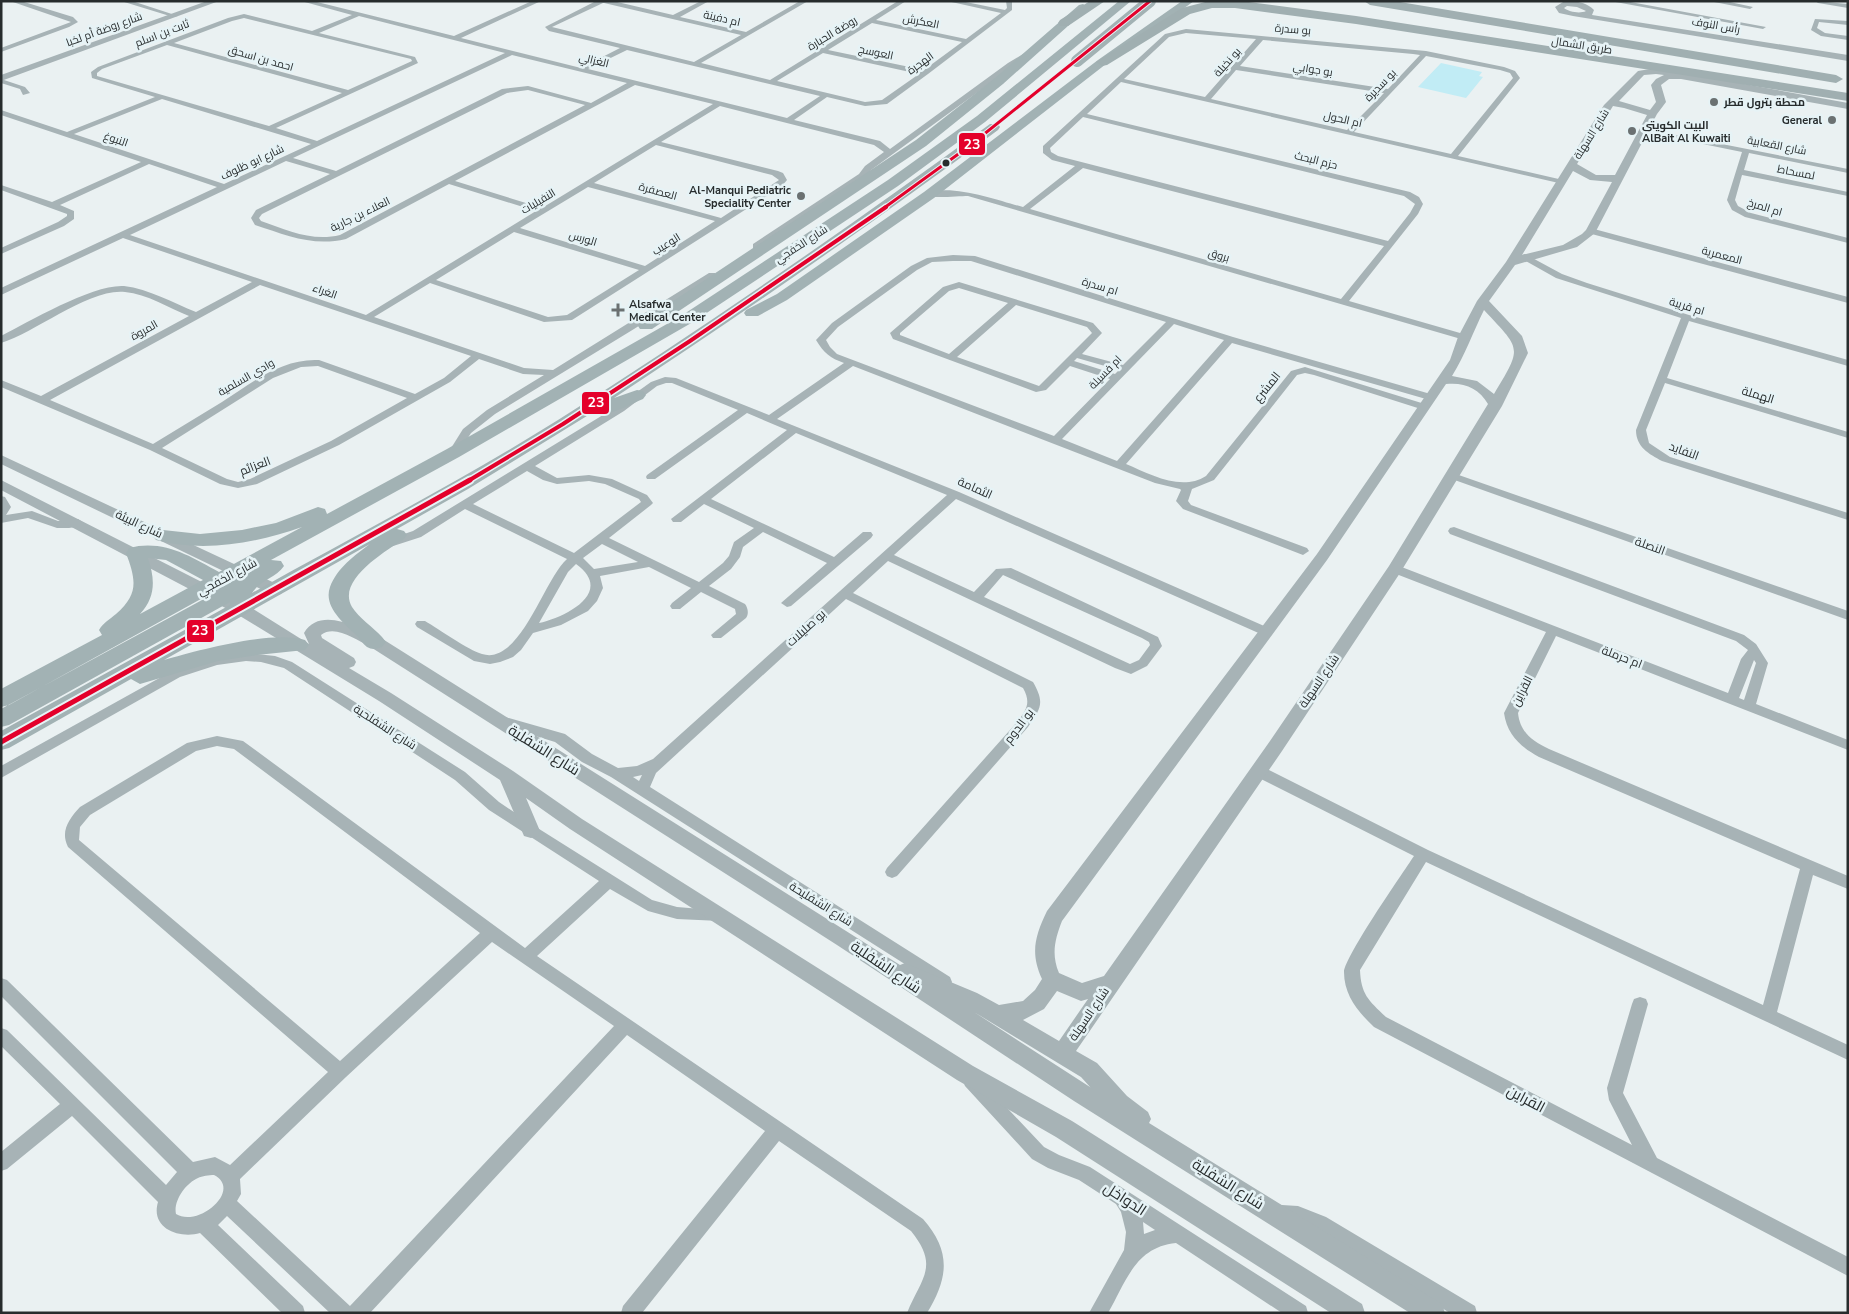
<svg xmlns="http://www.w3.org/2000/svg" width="1849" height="1314" font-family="'Nunito Sans',Cairo,sans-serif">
<rect width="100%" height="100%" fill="#eaf1f2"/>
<!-- green -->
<path fill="#c1ecf5" d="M1441,63l41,9 -3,4 4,1 -17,21 -48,-11z"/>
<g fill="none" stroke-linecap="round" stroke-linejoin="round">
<!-- minor -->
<path fill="#a7b3b6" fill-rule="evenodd" d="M10,1h11l52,16 5,5 -9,5 -68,25v-4l70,-26z
M121,1h11l46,15 -5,1z
M301,1h12l141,35 78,-35h9l-80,37 120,30 39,-20 -71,-17 -4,-4 51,-26h17l60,14 28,-14h8l-29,16 66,15 54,-31h8l-107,62 69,17 128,-79h8l-30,19 90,19 35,-26 -54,-12h14l44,9 2,-2 -1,-7h6v9l-84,64 -41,30 -22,2 -38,-9 -33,23 86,21 10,8 118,-86 17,-10 5,1 -159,116 -6,8 -109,71 -3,-1v-4l106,-70 6,-8 19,-14 -10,-7 -154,-39 -59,36 117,29 5,2 4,7 -6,7 -209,133 -28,2 -114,-39 -56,34 150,51 29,2 156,-97h6v4l-81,52 -139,85 -24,19 -14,22 -4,1 -5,-3 15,-24 24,-19 57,-35 -21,-1 -44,-15 -29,23 -111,63 -82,39 -19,4 -18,-4 -70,-34 -149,-63v-7l40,16 148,-80c-20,-8 -42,-22 -64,-24 -36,-4 -90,41 -124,51v-7c29,-15 92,-52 123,-50 25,3 49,17 72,26l56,-30 -129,-44 -122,57v-7l216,-101 -68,-23 -89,41 14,6v8l-10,7 -63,28v-6l57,-26 9,-6v-2l-66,-24v-5l51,17 89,-40 -140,-47v-5l66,22 88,-35 -63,-19 -1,-6 7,-5 130,-49 16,-4 68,17 40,-16zM603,3h1l137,32 -47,27 -142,-35zM359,16l146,37 -188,88 -41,-13 142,-65 -3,-6 -96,-24zM244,18l167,41 1,2 -64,29 -174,-47 58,-22zM872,23l90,19 -38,28 -96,-20zM167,45l175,48 -73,33 -172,-50v-3l5,-4zM627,50l193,46 -33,22 -199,-49zM823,53l96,21 -37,26 -17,2 -88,-21zM512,55l115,28 -36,20 -63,-17 -26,3 -166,82 -43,-13zM635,85l78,19 -171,104 -87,-27zM528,90l57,15 -245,130c-28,7 -53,-5 -79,-14l-2,-3 3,-4 245,-121zM162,99l149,45 -87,40 -150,-50zM656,145l116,30 7,5 -58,38 -127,-35zM286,161l44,13 -74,36 -5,8 4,7c31,10 58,22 91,14l103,-55 87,27 -170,104 -236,-80zM588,187l127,34 -70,45 -125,-38zM514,232l125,38 -72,45 -19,2 -112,-37zM260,285l211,71 -27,22 -29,16 -96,-34c-37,-2 -68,23 -97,42 -23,14 -46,28 -69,42l-103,-44zM318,366l89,32 -76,43 -81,38 -12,3 -11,-3 -65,-31 111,-70 28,-11z
M1610,1h15l141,26 -3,2z
M1709,1h16l28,6 -3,2z
M1815,1l33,3v4l-30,-5z
M1815,19l33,2v4l-29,-3 -2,6 8,5 23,3v4l-27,-4 -10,-6z
M1186,29l240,22 78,16 11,4 5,7 -62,78 105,24v4l-442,-102 -34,32 323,78 9,5 4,7 -5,10 -69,87 118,34v4h-6l-493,-143c-10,0 -37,3 -43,-1 20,-14 75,6 98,12l52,-41 -23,-6 -9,-7v-7l122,-112zM1186,33l70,6 -51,58 -81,-18 45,-42zM1263,40l150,14 7,1 -32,34 -148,-23zM1426,56l74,14 10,3 3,5 -62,76 -97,-22zM1236,70l148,23 -37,37 -136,-31zM1083,117l321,79 11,8 -5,9 -22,28 -330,-85 -7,-4 -1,-4zM1083,168l301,78 -43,53 -311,-90z
M1,79l24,8 5,6 -7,2 -3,-6 -19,-6z
M1641,128l207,41v4l-99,-20 -5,17 104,22v4l-106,-21 -7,25 3,6 13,7 97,25v5l-103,-26 -13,-7 -5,-10 15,-48 -98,-20h-3z
M1588,229h6l254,68v6l-260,-70z
M1525,254l37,20 25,9 102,32 159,45v6l-159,-45 -22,57 181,54v6l-183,-55 -19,47 3,13 21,14 178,56v7l-186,-59c-13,-7 -26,-14 -26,-31l45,-112 -125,-40 -34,-19v-4z
M953,255l22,1 258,81 201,58 1,2 -5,3 -4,-1 -194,-56 -106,121c24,10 55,28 80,12l85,-105 14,-4 123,38 1,2 -5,3 -110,-35 -9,-2 -8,2 -83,105 -22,9 -4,12 3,4 116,43 2,3 -6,4 -120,-46 -7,-8 5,-11 -1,-1 -25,-6 -302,-117 -76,53 182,73 312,137 2,3 -6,4 -4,-1 -307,-136 -62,56 80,37 22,-23 15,-1 147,69 4,9 -15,20 -16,8 -16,-6 -227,-107 -35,32 180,89c12,21 8,26 -5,45l-131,149 -5,2 -5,-2 -2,-4 2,-4 131,-147c9,-12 13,-19 5,-33l-177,-89 -190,174 -6,14 300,190 2,5 -2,5 -6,2 -333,-212 -29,-15 -27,-20 -55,-17 -2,-3 2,-3 5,-2 60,17 27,20 26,14 19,-2 16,-7 294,-264 -151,-62 -85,66 123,58 29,-25h8l2,3 -2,3 -80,68 -4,1 -6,-4 46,-40 -64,-31 -20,15 -3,10 -9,12 -22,17 36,18c3,4 4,10 1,14l-25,20h-8l-2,-3 25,-21 -1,-5 -34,-17 -21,17h-8l-2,-3 2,-3 19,-15 -42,-21 -49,9 3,12 -6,13 -9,10 -27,14 -28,8 -12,17 -8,7 -13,5 -10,2 -16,-3 -57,-34 -2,-3 2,-3h8c14,8 43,29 57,33 38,12 62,-75 85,-95l-102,-50 -44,28 -34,11 -6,-4 2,-3 30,-10 203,-124 35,-25 14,-5 11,1 93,37 75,-52c-14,-5 -20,-10 -28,-23l16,-17 79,-57 16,-8zM953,261h18l195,61 -43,43 -41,-11 20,-21 -9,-10 -134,-41 -16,5 -53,46 3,6 143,53 10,-2 24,-24 40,13 -56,57 -217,-82 -7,-7 -4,-7 12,-13 79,-57 15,-8zM959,288l49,15 -59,51 -49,-19v-2l49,-42zM1016,305l71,22 5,6 -53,53 -82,-29zM1174,324l50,16 -107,121 -55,-22zM1077,358l42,12 -4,4 -41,-13zM666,383h6l66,27 -91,65 -1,2 1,2h8l92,-66 40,17 -116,89 2,3h8l23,-18 50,24 -20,14 -5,14 -6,7 -24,19 -90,-44 42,-33 2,-2 -6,-8 -35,-16 -23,-4 -32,3 -22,-12 89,-55 33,-25zM527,471l16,9 14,4 32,-3 16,3 34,15 2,3 -67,51 -101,-49zM602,544l36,18 -44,7 -11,-11zM576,564c39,28 -10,53 -37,59l29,-51zM1003,575l139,63 7,4 1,3 -11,15 -9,4 -146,-67zM642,775l-3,6 -6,-4z
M1453,473l395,138v9l-399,-142 -1,-2 1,-2z
M1,496l4,1 6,10 -5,8 26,-4 26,10 20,-2 6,4 -2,3 -13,2h-12l-29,-10 -27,5z
M1454,527l290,108 12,9 12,19 -12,41 92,36v10l-292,-114 -38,77c2,19 14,28 31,36l299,127v13l-35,-14 -36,137 71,33v15l-422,-198 -66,108c1,24 8,30 26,47l246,128 -23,-45 -2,-12 25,-84 2,-5 6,-2 6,2 2,5 -25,89 34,65 191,99v19l-474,-249c-16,-15 -30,-32 -30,-55 1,-16 58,-98 70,-116l-161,-81 -2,-4 2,-4 5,-1 5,1 165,83 335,155 37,-136 -261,-112c-18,-10 -32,-22 -35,-44l42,-81 -155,-60 -2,-3 6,-4 4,1 329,127 13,-34 7,-9 -12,-9 -286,-107 -2,-3 2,-3zM1754,660l2,3 -12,37 -5,-2z
M246,653l29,3 17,6 173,110 34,30 37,25 116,73 25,7 48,4 2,4 -2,4 -5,2 -43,-2 -29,-8 -38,-22 -73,67 386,263c28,32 26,58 4,94h-20c14,-35 33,-46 4,-82l-132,-90 -137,172h-21l2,-7 142,-175 -138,-96 -257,278h-40l-103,-97 -9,9 85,81 2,7h-23l-82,-80c-20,6 -50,-4 -42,-31l-86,-86 -65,53 -6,2v-19l59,-48 -59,-58v-18l6,2 159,155 11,-13 -176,-176v-18l6,2 186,182 22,-5 15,8 98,-93 -260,-225c-8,-16 1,-28 12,-40l107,-64 30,-7 26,5 282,207 74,-67 -110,-71 -34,-30 -171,-112 -23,-6 -15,-1 -29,4 -37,12 -179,101v-12l171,-95 45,-14zM217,746l17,3 246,184 -140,128 -261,-221 1,-13 10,-12 106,-64zM492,942l122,84 -264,280 -113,-105 4,-7 -1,-15 106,-102zM214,1175c29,15 -16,53 -38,39 -3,-13 10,-31 22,-36 4,-2 11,-3 16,-3z
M971,1073l6,3 67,71 15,8 31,12 216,139 2,7h-26l-106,-70c-41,4 -50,39 -68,70h-19l35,-63 2,-18 -5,-20 -5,-8 -37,-24 -31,-12 -16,-9 -67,-73 -2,-5 2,-5zM1143,1222l12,8 -11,4z
M1282,1205l16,1 28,11 149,89 2,7h-27l-135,-83 -17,-6 -16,-1 -6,-3 -3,-6 3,-6z"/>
<!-- tertiary -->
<path fill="#a7b3b6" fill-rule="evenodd" d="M207,1h12l-218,80v-6z
M1563,2c11,-2 23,0 31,8l-2,5 256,40v6l-275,-45 -14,-3 -4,-6zM1567,6l10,1 9,4c-6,3 -17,1 -22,-3z
M1656,68l192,35v6l-167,-30h-12l-8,6 5,17 -9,12 -62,119 -18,14 -62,18 -26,36 33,35 6,17 -26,53 -102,167 -118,178 -206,300 21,12 30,33 21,16 3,7 -2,4 293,181 3,9h-35l-336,-212 -237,-156 -468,-299c-13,-6 -34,-22 -48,-11l1,3 32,20 2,4 -2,4 -5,2 42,25 122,78 69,48 391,247 99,55 290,183 3,9h-34l-275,-176 -99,-57 -387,-251 -44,-31 14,33 -2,5 -7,2 -7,-2 -24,-56 -121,-79 -144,-88 -234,-123v-10l246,125 62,39 -5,-11c17,-28 56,-4 77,5l519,327 5,-2 72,30 22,12 24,-4 12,-11 7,-11c-12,-26 -7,-43 5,-68l270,-357 133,-194 8,-23 19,-36 29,-39 98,-157 34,-34zM1656,74l8,1 -8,4 -5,6 5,17 -6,8 -31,-9 25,-26zM1613,106l11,2 23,7 -32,60h-19l-19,-11zM1573,171l17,9 22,2 -26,48 -4,4 -19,11 -41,10zM1484,310c37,40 39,36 10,84l-17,-13 -25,-5c13,-21 21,-44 32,-66zM1446,384c18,-2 33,4 42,20l-99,162 -119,175 -166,235 -22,7 -23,-10c-8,-19 -4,-34 3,-52l265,-361zM1057,991l24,10 7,-2 -29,42 -36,-21 21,-11zM974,1012l107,65 10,11 -1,-1z
M1,455l280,131 3,4 -3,4 -5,1 -5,-1 -270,-130z"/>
<!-- trunk -->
<path fill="#a2b2b4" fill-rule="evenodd" d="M1119,1h12l-146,121 -87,64 -205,136 -234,135 -188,103 10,1 3,5c-8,12 -24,14 -32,27 102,-57 207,-111 306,-173 147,-93 291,-193 432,-296h8l2,3 -2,3c-125,93 -253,182 -384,268l23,-8 6,1 3,4 -3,4c-13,5 -36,20 -48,12l-127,78 -71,40 7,2 3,4 -3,4c-18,12 -68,41 -52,68 7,11 21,20 30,30l4,5 -4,5c-5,2 -10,3 -15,0 -4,-3 -7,-8 -10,-11 -13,-13 -34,-29 -27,-49 7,-19 25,-32 40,-43l-206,116c34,-10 108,-30 141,-20l4,5 -4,5 -48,5 -39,6 -78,23 -9,-5 -122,69 -8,2v-19l229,-126v-3l-221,123 -8,2v-18l214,-116 4,-4 -210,116 -8,2v-18l101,-54 -3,-5c4,-7 11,-11 17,-16 23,-20 20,-34 10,-61l3,-5c34,-9 61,8 90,24l83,-45c-46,16 -98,26 -146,13l-3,-4 3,-4 7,-2 37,4 42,-4 34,-7 42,-16 7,2 2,5 120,-65 234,-133 207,-136 89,-64zM148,558l18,2 37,20 -63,34c16,-17 15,-35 8,-56z
M1182,1h12l-88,63 -172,134 -147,102 -29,16h-12l-2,-3 2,-3 31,-16 147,-102 174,-132z
M1083,4l5,3 -1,2 -84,75 -77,62 -274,183h-12l-2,-3 2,-3 276,-183 79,-62 84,-73z"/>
<!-- motorway -->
<path fill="#a0afb1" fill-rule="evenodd" d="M1090,1h15l-37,25h-8l-2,-3 2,-3z
M1209,1h32l115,15 492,77v8l-492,-77 -121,-16h-23l-22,6 -83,51 -5,1 -6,-4 86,-54z
M1364,1h30l442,74 7,4 -7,4 -466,-78z"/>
<!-- trunk-bridge -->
<path stroke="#a2b2b4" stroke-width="12" d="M1077,61l73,-60"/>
<!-- bus-1-far2 casing -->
<g stroke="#e6f3f6" stroke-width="5">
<path id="bus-1-far2" d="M884,208l84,-61 182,-146"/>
</g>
<!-- bus-1-far1 casing -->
<g stroke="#e6f3f6" stroke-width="7">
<path id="bus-1-far1" d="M468,481l95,-57 127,-83 196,-134"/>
</g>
<!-- bus-1 casing -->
<g stroke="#e6f3f6" stroke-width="9">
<path id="bus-1" d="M1,742l469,-262"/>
</g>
<!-- bus-1-far2 -->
<use href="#bus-1-far2" stroke="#e4002b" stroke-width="3"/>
<!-- bus-1-far1 -->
<use href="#bus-1-far1" stroke="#e4002b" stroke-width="4"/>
<!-- bus-1 -->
<use href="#bus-1" stroke="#e4002b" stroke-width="5"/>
</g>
<!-- markers -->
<g fill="#6b7172" stroke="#e6f3f6" stroke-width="2">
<circle cx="1714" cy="102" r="5"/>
<circle cx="1832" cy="120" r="5"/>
<circle cx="1632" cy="131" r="5"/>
<circle cx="801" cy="196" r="5"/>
<path d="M615.5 302.5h5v5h5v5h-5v5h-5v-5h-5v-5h5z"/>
</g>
<circle fill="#272c2d" stroke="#e6f3f6" stroke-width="2" cx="946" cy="163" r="4.5"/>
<g text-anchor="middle" stroke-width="5" stroke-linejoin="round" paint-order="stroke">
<!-- far-street labels -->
<g font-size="11" fill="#272c2d" stroke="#e6f3f6">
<text transform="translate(722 18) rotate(13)" y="4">ام دفينة</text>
<text transform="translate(921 21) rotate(11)" y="4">العكرش</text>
<text transform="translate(1716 25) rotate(10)" y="4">رأس النوف</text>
<text transform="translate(104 29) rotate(-20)" y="4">شارع روضة أم لخبا</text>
<text transform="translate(1293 29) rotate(5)" y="4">بو سدرة</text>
<text transform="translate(162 33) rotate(-21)" y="4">ثابت بن اسلم</text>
<text transform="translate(832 33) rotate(-31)" y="4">روضة الحبارة</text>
<text transform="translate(1582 45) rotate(9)" y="4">طريق الشمال</text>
<text transform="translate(876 52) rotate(12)" y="4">العوسج</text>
<text transform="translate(261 58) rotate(16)" y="4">احمد بن اسحق</text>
<text transform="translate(594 60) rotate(14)" y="4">الغزالي</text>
<text transform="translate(1227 62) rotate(-48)" y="4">بو نخيلة</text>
<text transform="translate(920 63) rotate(-36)" y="4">الهجرة</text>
<text transform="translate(1313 69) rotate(9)" y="4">بو جوابي</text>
<text transform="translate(1380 85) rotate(-46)" y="4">بو سديرة</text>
<text transform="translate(1343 119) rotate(13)" y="4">ام الحول</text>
<text transform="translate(1591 134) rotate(-58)" y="4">شارع السهلة</text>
<text transform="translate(116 139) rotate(19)" y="4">النبوغ</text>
<text transform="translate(1777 145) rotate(11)" y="4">شارع القعابية</text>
<text transform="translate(1316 160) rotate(14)" y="4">حزم البحث</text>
<text transform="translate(252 162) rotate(-25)" y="4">شارع ابو ظلوف</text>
<text transform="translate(1796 172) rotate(11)" y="4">لمسحاط</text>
<text transform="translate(658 191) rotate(15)" y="4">العصفرة</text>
<text transform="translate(538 201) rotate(-31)" y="4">النفيليات</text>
<text transform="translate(1765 207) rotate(17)" y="4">ام المرخ</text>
<text transform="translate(360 214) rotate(-26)" y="4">العلاء بن جارية</text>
<text transform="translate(583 238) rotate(17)" y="4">الورس</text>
<text transform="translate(666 244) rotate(-32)" y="4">الوعيب</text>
<text transform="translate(801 244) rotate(-33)" y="4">شارع الخفجي</text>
<text transform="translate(1219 255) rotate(16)" y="4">بروق</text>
<text transform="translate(1722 255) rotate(15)" y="4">المعمرية</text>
<text transform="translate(1100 286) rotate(17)" y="4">ام سدرة</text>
<text transform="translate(325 291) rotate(19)" y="4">الغراء</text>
<text transform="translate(1687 306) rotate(17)" y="4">ام قريبة</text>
<text transform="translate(144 330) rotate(-29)" y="4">المروة</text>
<text transform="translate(1105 372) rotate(-46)" y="4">ام فسيلة</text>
<text transform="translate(246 377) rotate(-30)" y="4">وادي السلمية</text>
</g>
<!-- far-poi labels -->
<g font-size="11" font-weight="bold" fill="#272c2d" stroke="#e6f3f6" text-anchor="start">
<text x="1724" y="106">محطة بترول قطر</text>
<text x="1822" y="124" text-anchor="end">General</text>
<text x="1642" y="129">البيت الكويتي<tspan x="1642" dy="13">AlBait Al Kuwaiti</tspan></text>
<text x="791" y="194" text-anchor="end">Al-Manqui Pediatric<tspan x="791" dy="13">Speciality Center</tspan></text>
<text x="629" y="308">Alsafwa<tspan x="629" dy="13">Medical Center</tspan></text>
</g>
<!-- street labels -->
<g font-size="12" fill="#272c2d" stroke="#e6f3f6">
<text transform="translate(1267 387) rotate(-51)" y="4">المشرع</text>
<text transform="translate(1758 395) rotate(17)" y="4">الهملة</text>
<text transform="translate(1684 451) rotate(20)" y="4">النفايد</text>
<text transform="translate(255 466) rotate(-21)" y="4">العزائم</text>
<text transform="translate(975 488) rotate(24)" y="4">الثمامة</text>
<text transform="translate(139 524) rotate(25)" y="4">شارع البيئة</text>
<text transform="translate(1650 546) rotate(20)" y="4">النصلة</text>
<text transform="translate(227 577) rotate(-28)" y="4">شارع الخفجي</text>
<text transform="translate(806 628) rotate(-42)" y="4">بو صليلات</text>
<text transform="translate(1622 657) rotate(21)" y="4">ام حرملة</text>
<text transform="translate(1319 681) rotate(-56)" y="4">شارع السهلة</text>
<text transform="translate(1522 691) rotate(-63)" y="4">القراين</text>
<text transform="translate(1019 726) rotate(-53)" y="4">بو الدوم</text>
<text transform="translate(385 727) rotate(33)" y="4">شارع الشفلحية</text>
<text transform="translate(821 904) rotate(32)" y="4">شارع الشفليحة</text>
<text transform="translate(1089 1014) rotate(-56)" y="4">شارع السهلة</text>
</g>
<!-- near-street labels -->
<g font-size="15" fill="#272c2d" stroke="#e6f3f6">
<text transform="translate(544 750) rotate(32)" y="5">شارع الشفلية</text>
<text transform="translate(886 967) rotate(34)" y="5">شارع الشفلية</text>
<text transform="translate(1526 1099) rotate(28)" y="5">القراين</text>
<text transform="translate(1228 1184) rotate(32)" y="5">شارع الشفلية</text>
<text transform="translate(1125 1199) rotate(33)" y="5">الدواخل</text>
</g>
</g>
<g stroke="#e6f3f6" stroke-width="2">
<rect x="958" y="132" width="28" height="24" rx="5" fill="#e4002b"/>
<rect x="581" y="391" width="29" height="24" rx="5" fill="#e4002b"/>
<rect x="186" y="619" width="29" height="24" rx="5" fill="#e4002b"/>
</g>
<g font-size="14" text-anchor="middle" font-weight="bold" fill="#fff">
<text x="972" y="149">23</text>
<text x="596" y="407">23</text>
<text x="200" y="635">23</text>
</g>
<!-- border -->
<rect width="1849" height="1314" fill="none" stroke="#272c2d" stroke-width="5"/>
</svg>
